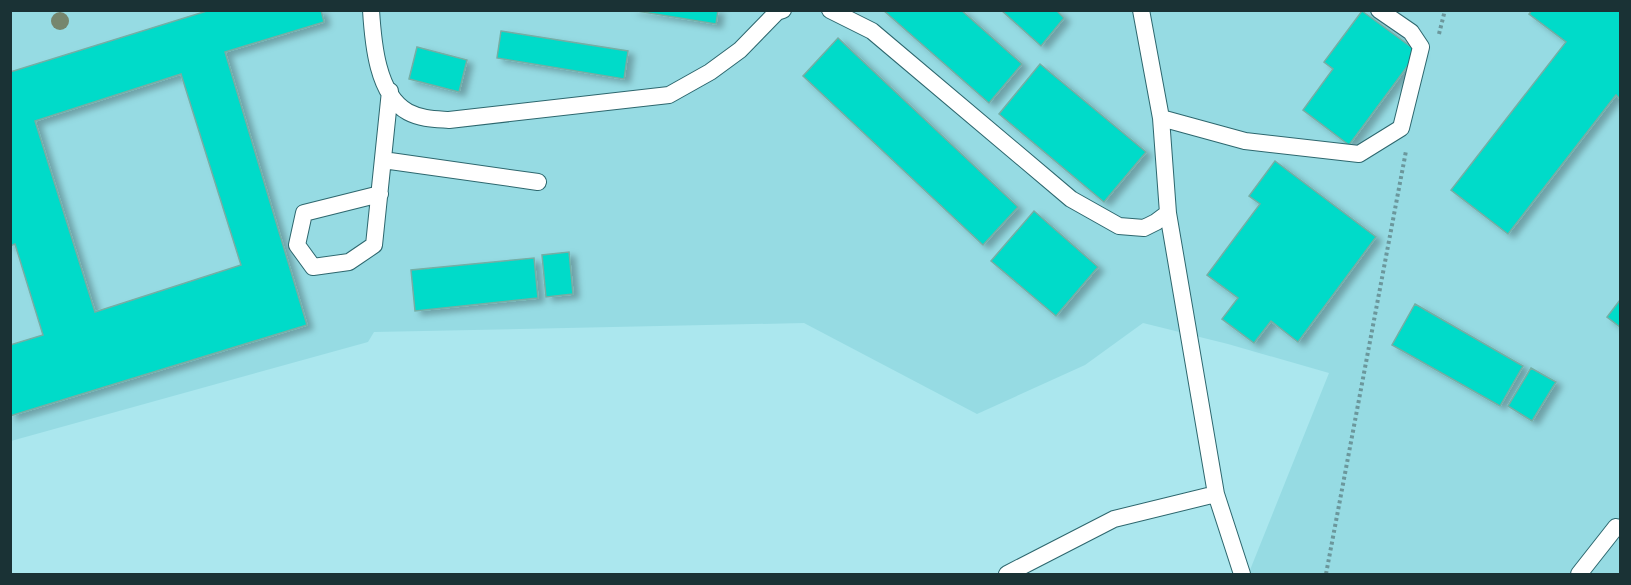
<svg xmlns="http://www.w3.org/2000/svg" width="1631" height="585" font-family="'Space Grotesk',sans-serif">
<defs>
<filter id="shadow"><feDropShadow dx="6" dy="4" stdDeviation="3" flood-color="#0004"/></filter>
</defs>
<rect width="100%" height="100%" fill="#abe7ee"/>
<!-- built -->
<path fill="#96dbe3" d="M11,11h1609v563h-369l-1,-4 79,-197 -101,-29 -85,-21 -58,42 -108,49 -173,-91 -430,9 -6,10 -357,99z"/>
<!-- building -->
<path fill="#00dbc9" stroke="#74aea5" stroke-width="1.5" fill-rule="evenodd" filter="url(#shadow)" d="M210,10h111l3,12 -99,30 82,273 -297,91v-71l33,-10 -28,-91 -5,2v-174zM181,74l60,191 -146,47 -60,-191z
M631,10h87l-2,14z
M883,10h78l61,54 -33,39z
M1001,10h55l8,8 -23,28z
M1532,10h88v89l-4,-4 -108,139 -57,-44 115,-148 -37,-28z
M1362,11l56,41 -69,93 -46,-35 30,-41 -9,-7z
M501,31l127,20 -4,28 -127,-21z
M838,38l180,169 -35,38 -180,-169z
M417,47l50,13 -8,32 -50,-13z
M1040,64l106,88 -42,50 -105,-88z
M1275,161l101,76 -78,105 -27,-21 -17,22 -32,-24 16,-21 -31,-23 53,-71 -11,-8z
M1034,211l64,56 -42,49 -65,-55z
M569,252l4,42 -27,3 -4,-42z
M534,258l4,40 -123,13 -4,-41z
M1620,300v27l-13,-10z
M1415,304l108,62 -23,40 -108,-61z
M1531,368l25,14 -24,39 -24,-15z"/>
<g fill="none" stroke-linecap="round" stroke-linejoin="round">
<!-- service casing -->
<g stroke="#2d676e" stroke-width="18">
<path id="service" d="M371,10c2,32 6,85 37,102 13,7 28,7 41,8l220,-25 41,-23 30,-22 37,-38 6,-2
M830,10l42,21 199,168 48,27 25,2 12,-6 12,-9
M1141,10l20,108 7,95 48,281 26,80
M1161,118l84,23 114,13 42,-26 20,-81 -10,-15 -32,-22
M383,160l155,22
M380,194l-76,19 -7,32 16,22 36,-5 25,-17 16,-154
M1007,574l107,-55 102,-25
M1579,574l37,-47"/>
</g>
<!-- path -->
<path stroke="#6b979c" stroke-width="4" stroke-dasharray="3 3" stroke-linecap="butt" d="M1439,34l6,-24
M1326,574l80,-423"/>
<!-- service -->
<use href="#service" stroke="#fff" stroke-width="16"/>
</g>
<!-- trees -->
<circle fill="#76866e" cx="60" cy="21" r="9"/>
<!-- border -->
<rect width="1631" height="585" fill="none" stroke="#1a3235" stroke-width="24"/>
</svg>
